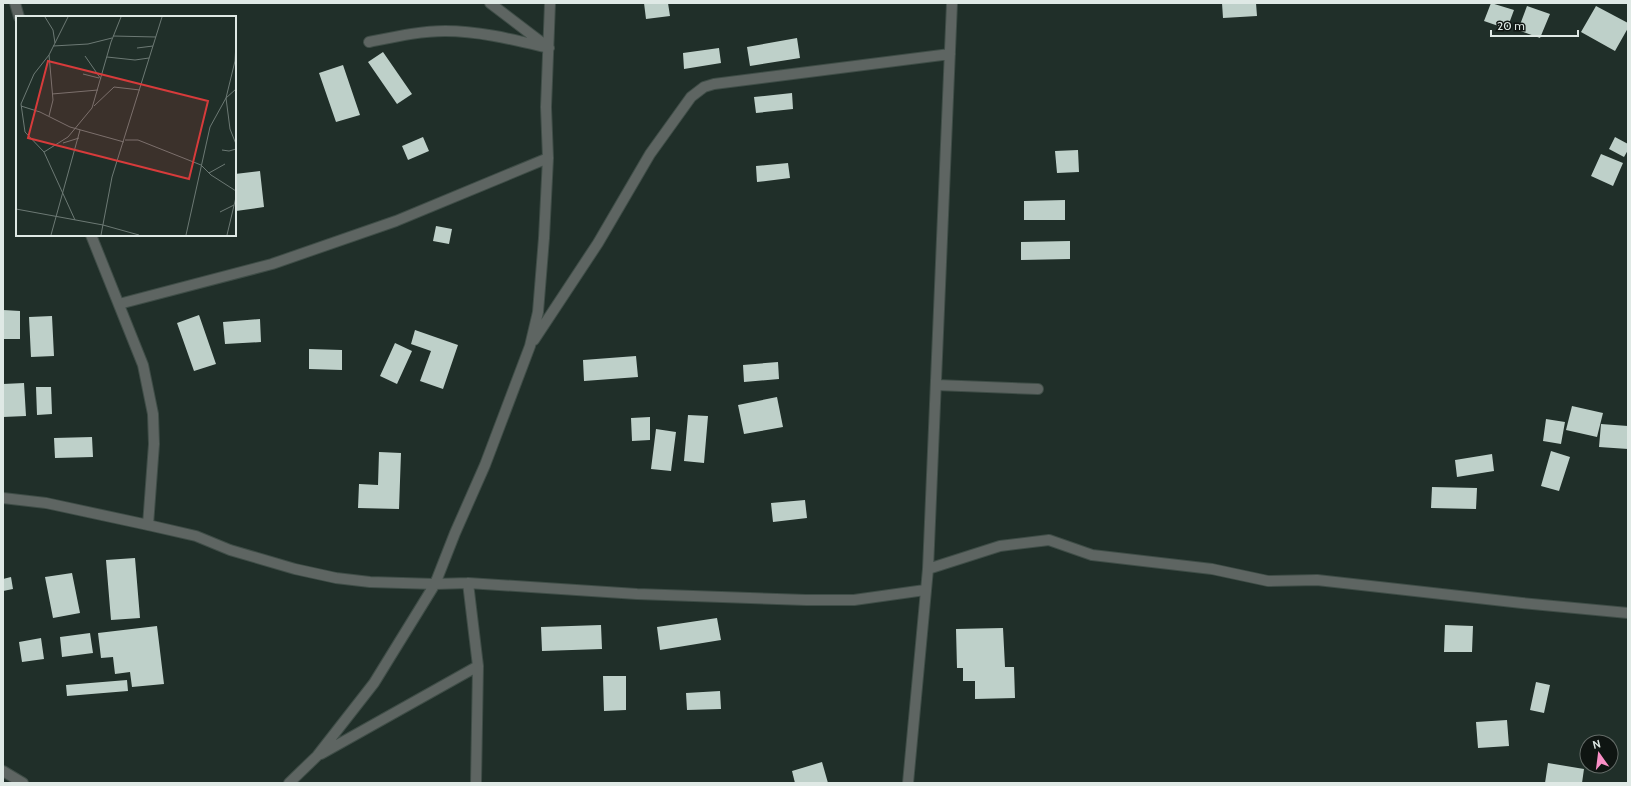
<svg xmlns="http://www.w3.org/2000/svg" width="1631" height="786" font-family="Cabin,sans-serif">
<rect width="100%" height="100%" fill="#202f29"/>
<!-- building -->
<path fill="#bed0c9" d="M644,3h24l2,13 -24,3z
M1222,3h34l1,13 -34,2z
M1491,3l23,7 -7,19 -23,-8z
M1527,6l23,8 -10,24 -22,-8z
M1596,6l32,17v5l-13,23 -34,-19z
M797,38l3,20 -50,8 -3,-19z
M719,48l2,15 -37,6 -1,-16z
M383,52l29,42 -15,10 -29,-42z
M343,65l17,50 -24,7 -17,-49z
M792,93l1,16 -37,4 -2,-16z
M423,137l6,14 -21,9 -6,-14z
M1615,137l13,7v6l-4,7 -15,-8z
M1078,150l1,22 -22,1 -2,-22z
M1601,154l22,9 -10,23 -22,-10z
M788,163l2,15 -33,4 -1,-16z
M260,171l4,36 -28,4 -1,-37z
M1065,200v20h-41v-19z
M436,226l16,3 -3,15 -16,-3z
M1070,241v18l-49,1v-18z
M3,310l17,1v28h-17z
M199,315l17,49 -22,7 -17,-48z
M52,316l2,40 -23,1 -2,-40z
M260,319l1,23 -36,2 -2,-22z
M415,330l43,15 -15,44 -23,-8 11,-30 -20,-7z
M395,343l17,8 -15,33 -17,-8z
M309,349l33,1v20l-33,-1z
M636,356l2,21 -54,4 -1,-21z
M778,362l1,17 -35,3 -1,-17z
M24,383l2,33 -23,1v-33z
M36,387h15l1,27 -15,1z
M777,397l6,30 -39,7 -6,-29z
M1572,406l31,7 -6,24 -31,-7z
M688,415l20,1 -4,47 -20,-2z
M650,417v23l-18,1 -1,-23z
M1546,419l19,3 -4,22 -18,-3z
M1601,424l27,2v23l-29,-2z
M656,429l20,3 -5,39 -20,-2z
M92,437l1,20 -38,1 -1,-20z
M1551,451l19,6 -11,34 -18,-5z
M379,452l22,1 -2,56 -41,-1 1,-24 19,1z
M1492,454l2,17 -37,6 -2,-17z
M1432,487l45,1 -1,21 -45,-1z
M805,500l2,18 -34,4 -2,-19z
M135,558l5,60 -29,2 -5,-60z
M72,573l8,40 -27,5 -8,-41z
M11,577l2,12 -10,2v-12z
M717,618l4,22 -61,10 -3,-23z
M601,625l1,24 -60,2 -1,-24z
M1445,625l28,1 -1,26h-28z
M157,626l7,58 -32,3 -2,-15 -15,2 -2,-17 -12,1 -3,-25z
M1003,628l2,39h9l1,31 -40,1v-18h-12v-13h-6l-1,-39z
M90,633l3,20 -31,4 -2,-20z
M41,638l3,21 -22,3 -3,-20z
M603,676h23v34l-22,1z
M127,680l1,11 -61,5 -1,-11z
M1536,682l14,3 -6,28 -14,-3z
M720,691l1,18 -34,1 -1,-17z
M1507,720l2,26 -31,2 -2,-26z
M822,762l6,21h-33l-3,-12z
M1548,763l36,6 -2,14h-37z"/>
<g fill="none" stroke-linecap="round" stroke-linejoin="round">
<!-- minor casing -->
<g stroke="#3f4d47" stroke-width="12">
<path id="minor" d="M15,3l4,14
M490,3l55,42
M369,42c25,-5 51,-11 76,-11 35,0 70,9 104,17
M91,235l52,130 10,49 1,30 -6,81
M119,304l153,-40 124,-43 152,-63
M534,340l64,-97 52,-89 41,-57 13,-10 10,-3 236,-30
M936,385l102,4
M3,498l43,5 102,22 48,11 34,14 65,19 41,9 34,4 65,2 33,-1 169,11 169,6h48l71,-10
M928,569l72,-23 49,-6 43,15 120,14 56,12 49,-1 205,23 106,10
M468,583l10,83 -2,117
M321,754l157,-88
M3,771l20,12
M289,783l28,-27 57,-73 61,-99 20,-51 30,-68 45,-119 8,-34 6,-74 4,-80 -2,-51 4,-104
M908,783l20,-214 24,-566"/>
</g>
<!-- minor -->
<use href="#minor" stroke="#5e6562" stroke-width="10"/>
</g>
<!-- overview -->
<g transform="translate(16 16)">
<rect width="220" height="220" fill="#202f29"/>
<path fill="none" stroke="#6c7974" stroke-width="1" d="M29,1l8,13 2,13M97,20l43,1M220,27l-1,18 -9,37 4,31 6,15M37,30l35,-2 24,-6M121,32l16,-2M33,39l4,45 -4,16M69,40l16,23M91,41l28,3 14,-2M67,58l16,4M36,78l46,-4M5,90l19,6 30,15 54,15M78,90l20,-19 26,3M109,124h13l63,25 10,10 25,16M47,127l16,-5M206,134l7,1 7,-2M28,136l-19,-20 -4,-28 13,-30 15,-19 19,-38M193,157l16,-9M0,193l87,16 36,10M204,196l14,-7M59,204l-31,-68 24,-15 24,-29 19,-66 10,-25M35,219l29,-105M85,219l11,-58 50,-160M170,219l24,-108 16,-29 10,-9M211,219l9,-38"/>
<path fill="#d73b3b" fill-opacity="0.15" stroke="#d73b3b" stroke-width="2" d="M32,45l160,40 -19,78 -161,-41z"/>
<rect width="220" height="220" fill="none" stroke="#dfe9e5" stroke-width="2"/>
</g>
<!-- border -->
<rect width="1631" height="786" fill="none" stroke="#dfe9e5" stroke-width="8"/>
<!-- north arrow -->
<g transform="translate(1599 754) rotate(346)"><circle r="19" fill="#0f1512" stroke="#626a66"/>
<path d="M0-3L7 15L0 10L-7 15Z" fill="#fa8fc6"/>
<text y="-6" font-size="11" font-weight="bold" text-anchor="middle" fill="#dfe9e5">N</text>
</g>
<!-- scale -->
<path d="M1491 30v6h87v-6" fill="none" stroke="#dfe9e5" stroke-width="2"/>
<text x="1497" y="30" font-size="12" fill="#dfe9e5" stroke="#0f1512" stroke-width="3" paint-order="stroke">20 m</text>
</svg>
